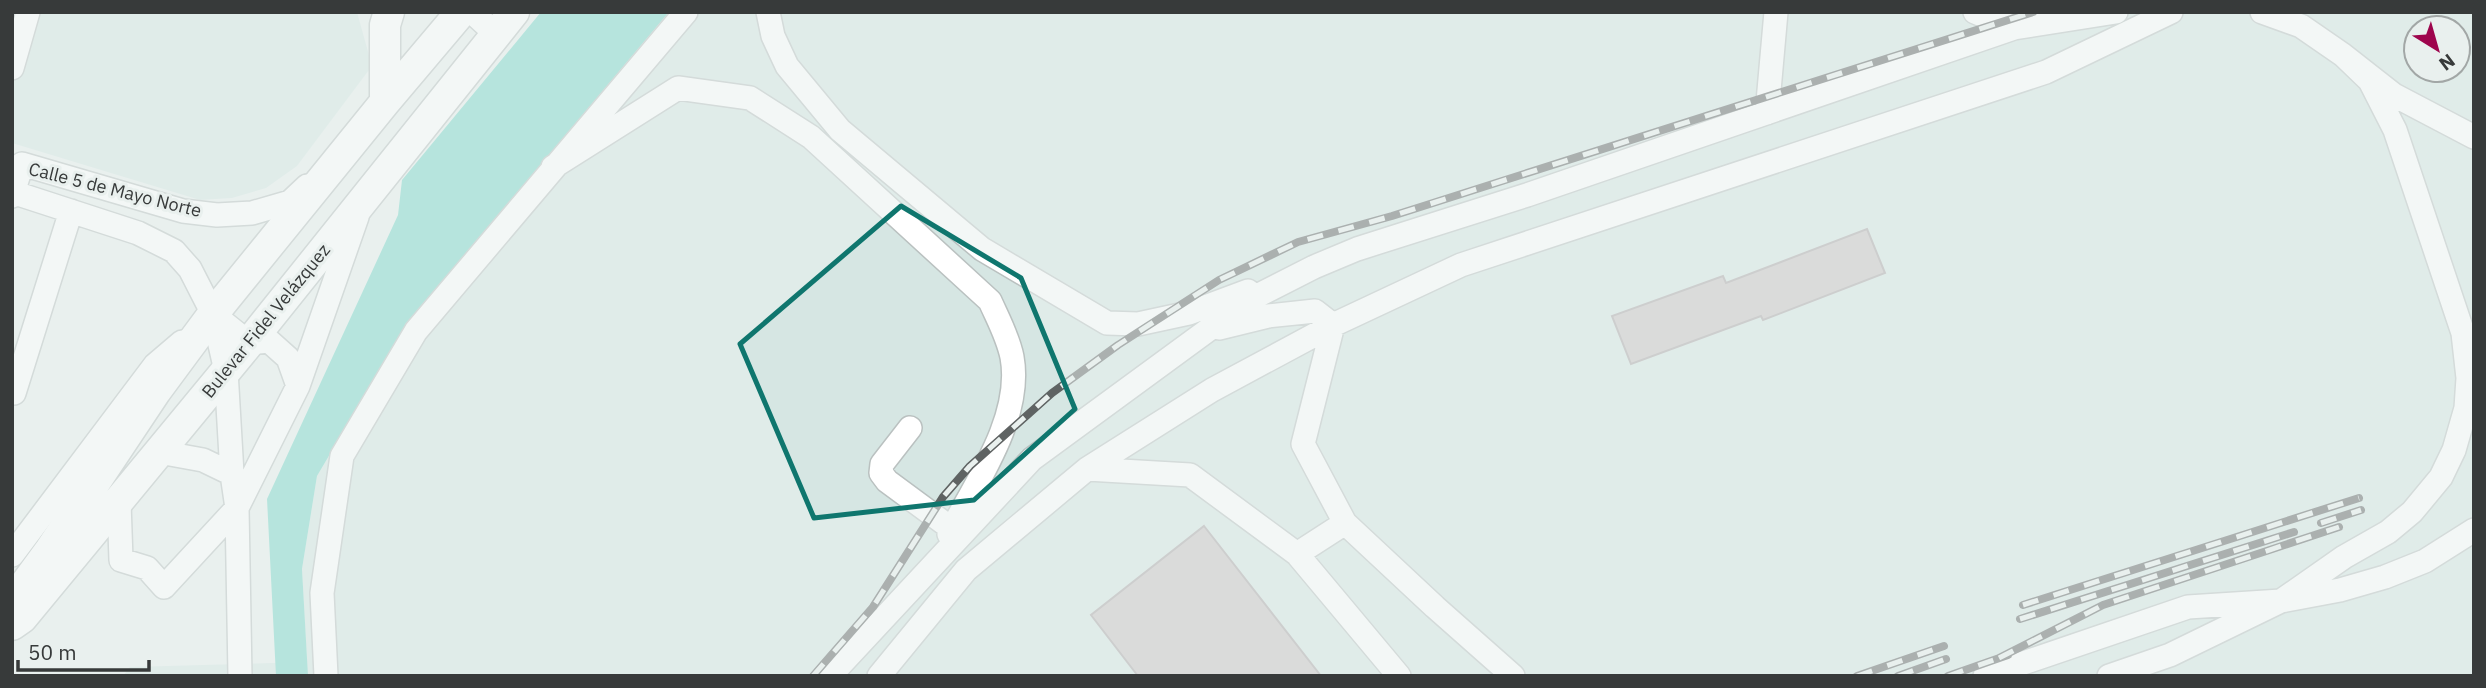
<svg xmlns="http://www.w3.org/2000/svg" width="2486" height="688" font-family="'IBM Plex Sans',sans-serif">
<rect width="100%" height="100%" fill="#e9f0ee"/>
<!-- built -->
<path fill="#d6e6e3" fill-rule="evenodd" d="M12,12h345l15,54 -75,100 -31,22 -34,10 -32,2 -188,-57z
M669,12h1805v664h-2351l7,-9 177,-5 -5,-93 15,-93 90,-152zM2416,28h42v42h-42z"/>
<!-- green -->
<path fill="#79d6c8" d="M541,12h128l-262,312 -90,152 -15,93 6,107h-32l-9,-177 131,-284 4,-35z"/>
<!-- building -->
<path fill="#c8c1c2" stroke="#aba5a6" stroke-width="2" d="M1867,229l18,44 -122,47 -2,-4 -130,48 -19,-48 111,-40 3,7z
M1204,526l117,150h-183l-47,-61z"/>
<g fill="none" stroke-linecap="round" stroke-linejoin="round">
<!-- minor casing -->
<g stroke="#bac1c0" stroke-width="26">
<path id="minor" d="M472,12l24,22
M768,12l5,24 14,30 53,64 142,119 125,74 31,1 51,-11 59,-22
M1975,12l39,16
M2262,12l39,14 42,29 51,40 80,42
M12,68l16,-56
M1767,113l9,-101
M553,167l125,-79 72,10 61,39 179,164c8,18 18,36 22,56 11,60 -36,126 -63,177
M12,192l126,41 36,18 16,18 23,45 36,29 20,-2 19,17 10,28
M12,196l10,-32 161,47 34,4 35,-2 38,-11 17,-16
M213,314l13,57 6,103 5,34 3,168
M1219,328l49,-12 47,-5 18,14 -30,119 42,79 90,84 78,69
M14,393l57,-182
M910,428l-28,36 -1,9 6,8 65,48
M159,452l44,8 29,14
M1087,469l103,6 107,79 102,122
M119,502l2,58 26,8 17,19 73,-79 61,-122 59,-169
M1297,554l48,-31
M12,555l143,-190 27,-23
M326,676l-4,-83 20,-137 74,-125 270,-319
M830,676l202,-217 217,-159 65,-33 43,-18 170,-54 487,-167 102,-16
M879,676l87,-106 121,-101 125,-79 121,-65 128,-60 585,-193 125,-60
M1985,676l203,-69 93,-6 63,-44 44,-25 24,-20 29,-35 13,-27 12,-42 2,-30 -5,-45 -68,-203 -25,-49 -27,-26
M2109,676l61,-21 111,-54 59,-11 45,-13 40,-16 49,-31"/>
</g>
<!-- major casing -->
<g stroke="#bac1c0" stroke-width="33">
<path id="major" d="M385,102v-77l4,-13
M12,602l38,-52 106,-159 57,-77 172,-212 76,-90
M12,625l10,-7 227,-275 265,-331"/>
</g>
<!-- minor -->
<use href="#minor" stroke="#fff" stroke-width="23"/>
<!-- major -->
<use href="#major" stroke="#fff" stroke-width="30"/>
<!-- rail casing -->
<g stroke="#5f6363" stroke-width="8">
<path id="rail" d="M2321,523l40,-13
M2023,605l336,-107
M2020,619l274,-87
M1999,658l104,-53 236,-78
M813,676l60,-69 70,-110 27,-31 82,-73 66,-48 101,-65 79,-38 94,-26 641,-204
M1857,676l87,-30
M1898,676l48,-17
M1948,676l60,-21"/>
</g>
<!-- rail -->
<use href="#rail" stroke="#e9f0ee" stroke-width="5" stroke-dasharray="16" stroke-linecap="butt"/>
</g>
<!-- marked area -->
<path d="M0 0H2486V688H0ZM901,206l120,72 54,131 -101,91 -160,18 -74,-174z" fill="#e9f0ee" fill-opacity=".55" fill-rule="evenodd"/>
<path fill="none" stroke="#0f766e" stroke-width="5" stroke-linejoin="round" d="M901,206l120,72 54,131 -101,91 -160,18 -74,-174z"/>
<g text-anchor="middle" stroke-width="6" stroke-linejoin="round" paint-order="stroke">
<!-- street labels -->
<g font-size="18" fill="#373a3a" stroke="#e9f0ee">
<text transform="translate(115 190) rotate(14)" y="6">Calle 5 de Mayo Norte</text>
<text transform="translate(266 321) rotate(-51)" y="6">Bulevar Fidel Velázquez</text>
</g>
</g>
<!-- border -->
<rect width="2486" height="688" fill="none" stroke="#373a3a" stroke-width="28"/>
<!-- north arrow -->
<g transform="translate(2437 49) rotate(143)"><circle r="33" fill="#e9f0ee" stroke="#a2a7a6" stroke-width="2"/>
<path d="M0-5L12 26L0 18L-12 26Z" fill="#9e054d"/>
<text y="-10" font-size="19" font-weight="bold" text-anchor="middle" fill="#373a3a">N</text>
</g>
<!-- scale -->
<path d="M18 660v10h131v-10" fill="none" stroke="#373a3a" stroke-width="3.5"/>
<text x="28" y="660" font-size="21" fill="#373a3a" stroke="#e9f0ee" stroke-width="5" paint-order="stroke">50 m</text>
</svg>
